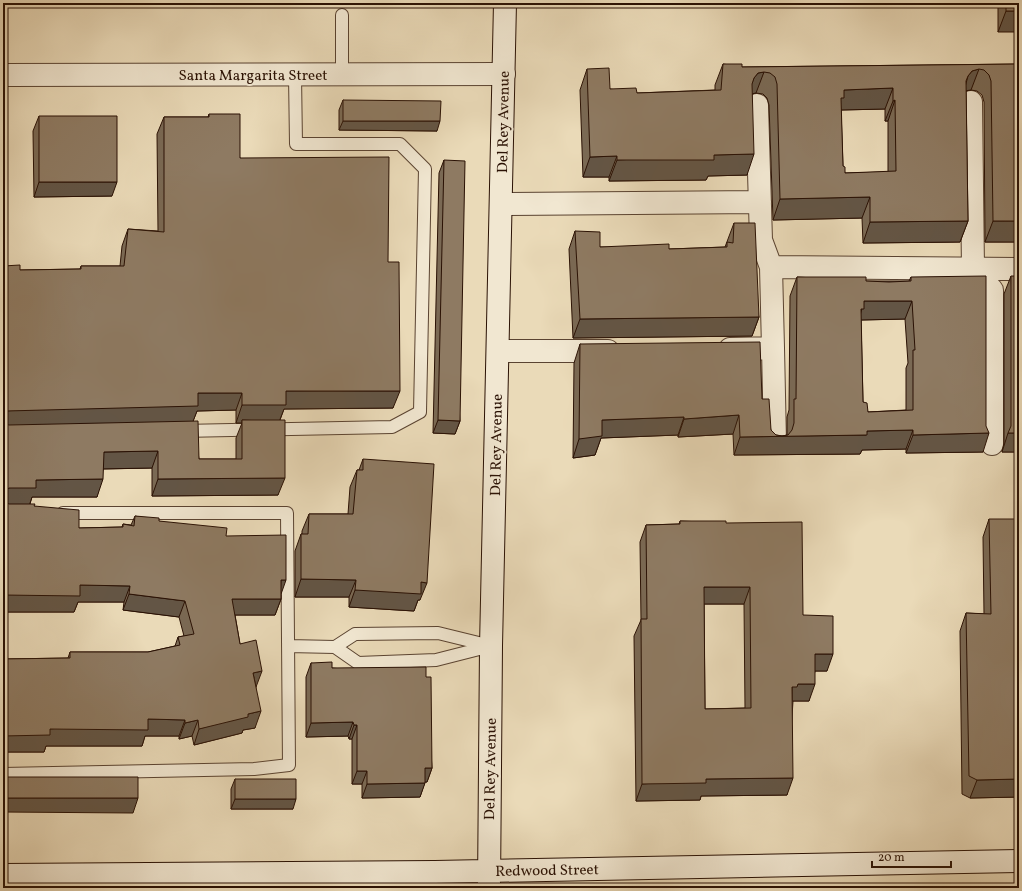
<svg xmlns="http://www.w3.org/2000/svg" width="1022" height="891" font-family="Vollkorn,serif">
<rect width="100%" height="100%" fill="#eadab8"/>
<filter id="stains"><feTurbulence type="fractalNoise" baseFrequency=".005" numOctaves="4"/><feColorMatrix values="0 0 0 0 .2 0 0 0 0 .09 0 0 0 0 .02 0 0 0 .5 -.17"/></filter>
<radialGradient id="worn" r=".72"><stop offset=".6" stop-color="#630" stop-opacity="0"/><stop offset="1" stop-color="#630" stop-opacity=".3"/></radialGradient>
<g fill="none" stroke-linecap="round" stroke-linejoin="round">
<!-- lane casing -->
<g stroke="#5a4331" stroke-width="14">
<path id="lane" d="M342,74v-59
M182,431l210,-4 28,-15 5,-243 -25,-25h-104l-1,-69
M438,633l53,13 -55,14 -78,3 -23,-16 20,-13z
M288,646l47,1
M3,774l251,-5 35,-4 -2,-252h-224
M334,872l1,16"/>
</g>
<!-- street casing -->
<g stroke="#5a4331" stroke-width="24">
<path id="street" d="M3,75l501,-1
M971,102l2,167 19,21v154
M757,105l4,135 10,27
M501,204l259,-2
M773,348l2,94
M730,349l43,-1 -2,-81 248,2
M499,351h109"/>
</g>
<!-- secondary casing -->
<g stroke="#2a1104" stroke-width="24">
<path id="secondary" d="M3,875l432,-3 584,-11
M489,888l2,-242 14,-643"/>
</g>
<!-- lane -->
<use href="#lane" stroke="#f1e7d1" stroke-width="12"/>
<!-- street -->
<use href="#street" stroke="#f1e7d1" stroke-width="22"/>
<!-- secondary -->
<use href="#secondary" stroke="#f1e7d1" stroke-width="22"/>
</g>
<!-- wall -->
<path fill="#7a6954" stroke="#2a1104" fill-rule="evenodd" d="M998,3h21l-21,29z
M723,64l19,3 277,-3v178h-34l-1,-140 -2,-7 -5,-4 -6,-1 -5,1 2,130 -8,21 -97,1 -1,-25 -89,2 -4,-115 -2,-7 -4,-4 -7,-1 -4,1 -5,81 -39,1 -2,4 -97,1v-4h-26l-3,-87 7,-21 23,20 27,4 78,-3v-5zM885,109v12h3v51l-43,1 -2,-7 -2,-56z
M343,100l94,31 -98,-1v-20z
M209,114l31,44 148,104 5,146 -109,1 -4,11 -2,75 -126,1v-28l-49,1 -6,28h-65l-2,7 49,24 43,-1 1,-3 8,1 4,-9 91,20 55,59v4l-6,16h-40l5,29 16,43 -1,41 -12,2 -1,3 -48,12 -2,-9 -13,3v-3h-34l-3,10h-96l-2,6h-41v-93l65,-1 2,-6h78l27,-6 3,-9 6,-1 -5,-19 -56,-7 1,-8h-46l-4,10h-71l17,-342 60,-1 1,-3h39l2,-20 6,-17 30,2 -1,-97 7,-17h44zM236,410v13h6l-6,15v21h-37l-6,-38 4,-10z
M39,116l73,80 -78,1 -1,-66z
M444,160l16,261 -5,13 -22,-1 6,-260z
M734,223l25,94 -7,19 -179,2 -4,-89 6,-18 25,16 69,2 56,-2z
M1011,276l8,176h-17l2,-9v-149z
M797,277l69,4h43l2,-4 72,175 -77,1v-4l-44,1 -2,4 -126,1 -1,-21 -55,3v-2l-77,3 -6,17 -22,3 1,-95 6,-19 182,55 9,31 5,5 6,1 5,-1v-18l2,-7 1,-114zM905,319l3,44 -2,5v42l-38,2 -5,-10 -2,-82z
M363,459l57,141h-2l-4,11 -65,-4v-10h-54v-46l6,-17h1v-3l7,-17h39l2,-27 7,-17h2z
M989,519l30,278 -49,1 -8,-4 -2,-163 6,-18 18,1 -1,-77z
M680,521l46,2 77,92 24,56h-12l-6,30h-16l-6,94 -86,1 -1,4 -64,1 -2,-165 7,-16 -1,-78 6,-17 33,-1zM704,604h40l1,104 -40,1z
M311,663l21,5 94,9 6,91 -5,14h-2l-5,15 -58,1v-14h-10v-45h-3l-1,-3 -42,1v-60z
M235,779l58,30h-62v-20z"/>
<!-- shaded-wall -->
<path fill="#635545" stroke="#2a1104" d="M29,3h93l-1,2h-93z
M1006,11h13v21h-21z
M979,69l-8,21 -7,1 4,-15 4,-5z
M764,72l-8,21 -5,1 -5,5 8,-21 4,-5z
M893,88l-8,21 -45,1 -7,8 11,-28z
M895,100l-7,21h-3l8,-20z
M343,121h97l-3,10 -98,-1z
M754,154l-7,21 -39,1 -2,4 -97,1 8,-21 97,-5z
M617,156l-8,21h-26l7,-20z
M39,182h78l-5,14 -78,1z
M870,197l-8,21 -89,2 7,-21z
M968,221l-8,21 -97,1 7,-21z
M993,221h26v21h-34z
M864,301h48l-7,18 -45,1 -3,7z
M759,317l-7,19 -179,2 7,-19z
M286,391h114l-7,17 -109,1 -5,13 -37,-2v3h-6l6,-18z
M198,393h44l-6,17 -39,1 -5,13 -189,4v-12l3,-5z
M739,415l-6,19 -55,3 6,-18z
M684,417l-6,18 -77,3 -6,17 -22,3 6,-19 23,-19z
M438,420l22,1 -5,13 -22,-1z
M913,430l-7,19 -44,1 -2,4 -126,1 6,-18 126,-2 1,-4z
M989,433l-6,19 -77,1 7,-18z
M1008,433h11v19h-17z
M158,451l-6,17 -55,1 7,-17z
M285,478l-7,17 -126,1 6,-17z
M103,479l-6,18h-65l-3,9h-26v-14l6,-4 27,-8z
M301,579l55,1 -7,17h-54z
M281,580h5l-6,17z
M421,582l6,1 -7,17h-2l-4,11 -65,-4 6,-17z
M80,585l50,1 -6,16h-46l-4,10h-71v-17z
M704,587h46l-6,17h-47z
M129,594l56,7 -6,16 -56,-7z
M232,599h49l-6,16h-49z
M815,654h18l-6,17h-18z
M262,671l-6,16 -3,-14z
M798,684h17l-6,17h-17v-14z
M261,711l-6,17 -12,2 -1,3 -48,12 5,-16 49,-15z
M148,719l37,1 -6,16h-34l-3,10h-96l-2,6h-41v-16l47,-7z
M198,720l-6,16 -13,3 6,-16z
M353,722l-5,14 -42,1 5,-14z
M354,725h3l-5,14h-3z
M425,768h7l-5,14h-7z
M357,771h10l-5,13h-10z
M793,778l-6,17 -86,1 -1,4 -64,1 6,-17 64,-5z
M1019,779v18l-49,1 7,-18z
M425,783l-5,14 -58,1 5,-14z
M3,798h135l-5,15 -130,-1z
M235,799h61l-3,10h-62z"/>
<!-- building -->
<path fill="#8e7a62" stroke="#2a1104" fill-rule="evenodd" d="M1006,3h13v8h-13z
M723,64h19v3l277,-3v157h-26l-2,-140 -2,-6 -5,-5 -5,-1 -7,2 -4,5 -2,5 2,140 -98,1v-25l-90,2 -3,-115 -2,-7 -5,-4 -6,-1 -6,1 -4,5 -2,6 2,70 -40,1v5h-97v-4l-27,1 -3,-88 22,-1 1,21 26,-1 1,5 84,-3zM893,88v13l2,-1 1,71 -51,2v-6l-2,-1 -2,-68h3v-8z
M343,100l98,1 -1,20h-97z
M209,114h31v44l149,-1 -1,105h11l1,129h-114v14h-44v-12h-44v13l-192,5 -3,5v-150l17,-1v5l61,-1v-3h43l4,-37 36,3v-115h45z
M39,116h78v66h-78z
M444,160l21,1 -5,260 -22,-1z
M734,223h21l4,94 -179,2 -5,-88 25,1v15l69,-3v5l58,-2v-5l6,1z
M986,276v150l3,7 -76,2v-5l-46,1v4l-127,2 -1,-22 -55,4v-2l-82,3v16l-23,3 1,-95 180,-2 2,57h7l2,31 5,5 6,1 6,-1 4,-5 2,-7v-24h2l1,-122h69v4l23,1 22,-1v-4zM864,301h48l3,49h-2v60l-45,2 -1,-9 -4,-1 -2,-93h3z
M1011,276h8v157h-11l3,-7z
M3,420l2,4 4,1 189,-4 1,38h43v-39h43v58l-127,1v-28l-54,1 -1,27 -67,1v8h-27l-6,4z
M363,459l71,5 -7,119 -6,-1v12l-66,-4 1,-10 -55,-1v-45h7l1,-20h44l4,-44h6z
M3,501l6,3h26l-1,2 45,4v18l44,-1v-3l11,2 1,-10 24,2v3l68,7 -1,8 60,-1v45h-5v19h-49l8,45 16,-4 6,31 -9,2 8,38 -13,3v3l-49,12 -1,-9 -13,3v-3l-37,-1v11l-98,-1v6l-47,1v-77l67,-1v-6h78l32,-7 -2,-8 16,-3 -9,-33 -56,-7 1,-8 -50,-1v11l-77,-1z
M989,519h30v260l-42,1 -8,-4 -3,-163 25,1z
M680,521h46v2l76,-1 1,93 30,1v38h-18v30h-17l-1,3h-5l1,91 -87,1v4l-64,1 -1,-165h6l-1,-94 34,-1zM704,587h46l1,121 -46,1z
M332,662v6l94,-1v10h5l1,91h-7v15l-58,1v-13h-10v-46h-3l-1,-3 -42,1v-60z
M3,777h135v21h-135z
M235,779h61v20h-61z"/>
<g text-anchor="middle" stroke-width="4" stroke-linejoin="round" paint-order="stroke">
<!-- street labels -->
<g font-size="15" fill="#2a1104" stroke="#f1e7d1">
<text x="253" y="80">Santa Margarita Street</text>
<text transform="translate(503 122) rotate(-89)" y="5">Del Rey Avenue</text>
<text transform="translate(496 445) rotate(-89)" y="5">Del Rey Avenue</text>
<text transform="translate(490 769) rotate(-89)" y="5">Del Rey Avenue</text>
<text transform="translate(547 870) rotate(-1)" y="5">Redwood Street</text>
</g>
</g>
<!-- margin -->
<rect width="1022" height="891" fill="none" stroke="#eadab8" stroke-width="16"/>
<rect x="4" y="4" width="1014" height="883" fill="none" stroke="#2a1104" stroke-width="2"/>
<rect x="8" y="8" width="1006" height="875" fill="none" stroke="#2a1104"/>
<!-- scale -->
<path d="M872 861v6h79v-6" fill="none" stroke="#2a1104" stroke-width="2"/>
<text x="878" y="861" font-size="12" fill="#2a1104" stroke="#f1e7d1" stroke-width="3" paint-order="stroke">20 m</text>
<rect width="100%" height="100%" filter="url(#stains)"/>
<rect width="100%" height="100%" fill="url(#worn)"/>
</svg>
